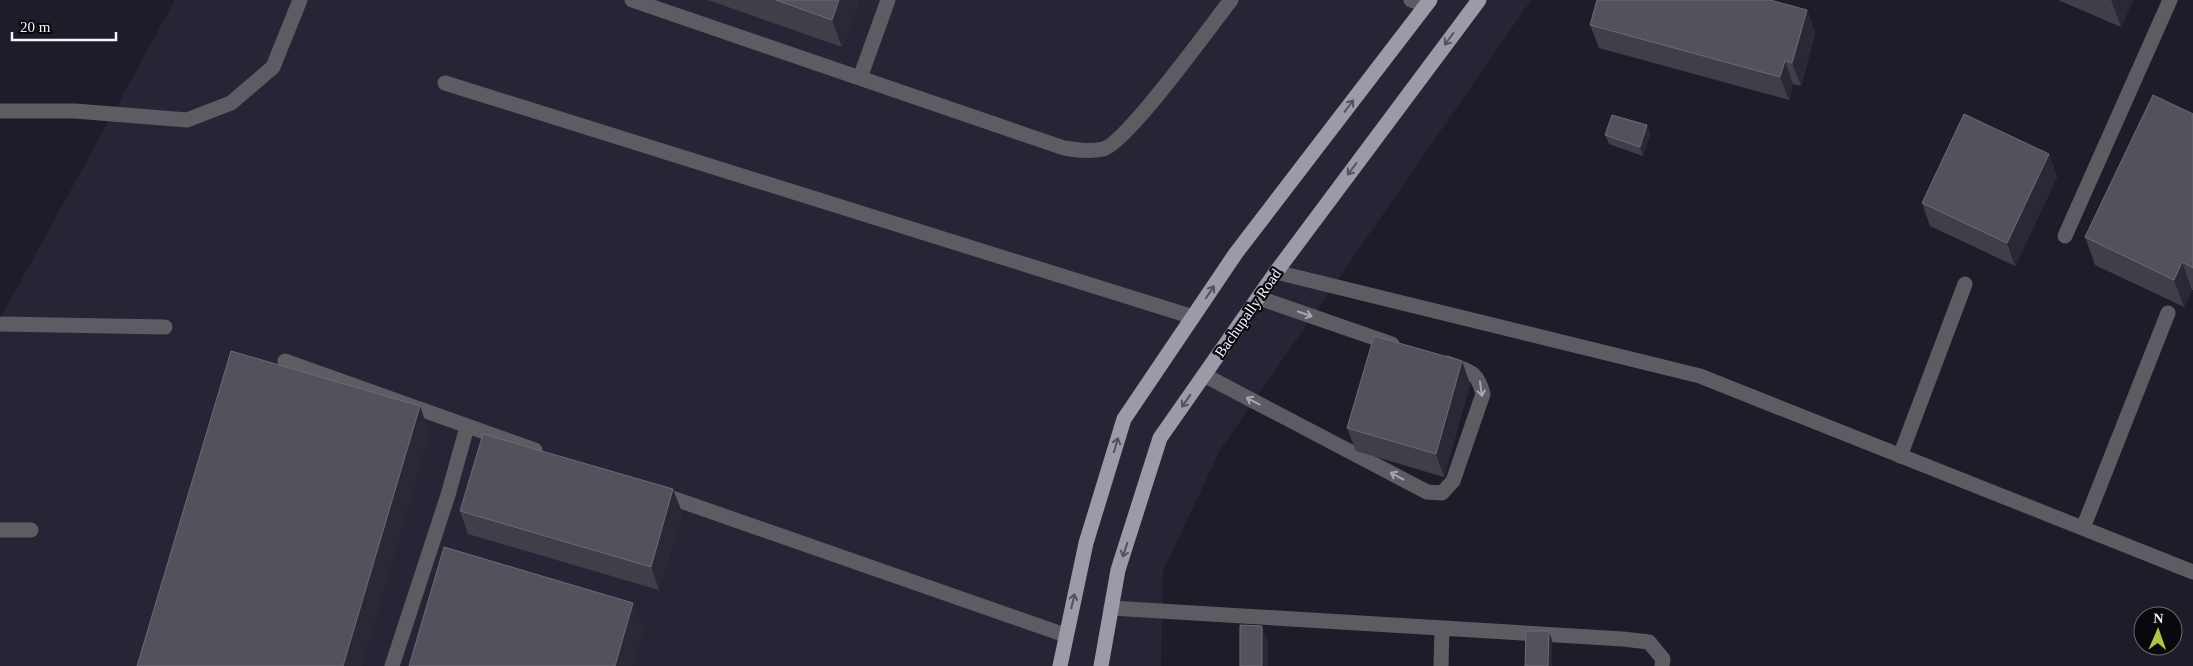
<svg xmlns="http://www.w3.org/2000/svg" width="2193" height="666" font-family="'Times New Roman',serif">
<rect width="100%" height="100%" fill="#1f1c29"/>
<!-- built -->
<path fill="#282436" d="M175,0h1356l-311,450 -57,121 -2,95h-1161v-347z"/>
<g fill="none" stroke-linecap="round" stroke-linejoin="round">
<!-- lane -->
<path stroke="#5d5c63" stroke-width="15" d="M632,0l432,148c13,2 26,4 39,1 24,-6 108,-124 128,-149
M1411,0l15,5
M860,78l28,-78
M445,83l748,234
M1259,298l133,46
M285,361l250,89
M1204,375l223,117 15,1 11,-12 30,-87c-6,-24 -15,-23 -36,-31
M658,493l407,142
M1111,608l512,31 26,3 14,17 -1,7
M392,666l56,-171 19,-68
M1441,666l1,-38"/>
<!-- street -->
<path stroke="#5d5c63" stroke-width="15" d="M0,111h75l112,9 44,-17 42,-36 27,-67
M2065,236l105,-236
M1276,272l424,104 493,196
M0,324l165,3
M1900,456l65,-172
M2083,528l85,-215
M0,530h31"/>
<!-- primary -->
<path stroke="#9d9aa8" stroke-width="15" d="M1060,666l26,-123 38,-124 112,-166 194,-253
M1101,666l17,-96 42,-132 116,-166 203,-272"/>
</g>
<!-- wall -->
<path fill="#413e4a" d="M708,0h151l-17,47z
M2058,0h75l-12,27z
M1807,10l8,23 -14,53 -8,-2 -4,16 -190,-52 -9,-23z
M2193,114v176h-1l-8,17 -89,-42 -10,-28z
M1647,125l3,9 -7,22 -34,-12 -4,-9z
M2049,154l8,23 -42,89 -85,-40 -8,-23z
M1462,361l8,23 -26,93 -88,-26 -9,-23z
M460,511l222,1 -23,78 -191,-56z"/>
<!-- shaded-wall -->
<path fill="#2b2835" d="M839,0h20l-17,47 -10,-27z
M2111,0h22l-12,27z
M1807,10l8,23 -14,53 -9,-23z
M1785,61l8,23 -4,16 -9,-23z
M1647,125l3,9 -7,22 -3,-9z
M2049,154l8,23 -42,89 -8,-23z
M2182,262l10,28 -8,17 -10,-27z
M1462,361l8,23 -26,93 -8,-23z
M420,406l10,28 -68,232h-19z
M673,489l9,23 -23,78 -8,-23z
M633,603l11,28 -11,35h-18z
M1262,626l6,16v24h-6z
M1549,631l3,9v26h-4z"/>
<!-- building -->
<path fill="#54515d" stroke="#6d6a76" d="M776,0h63l-7,20z
M1597,0h173l37,10 -15,53 -7,-2 -5,16 -190,-52z
M2153,95l40,19v154l-11,-6 -8,18 -89,-43z
M1964,114l85,40 -42,89 -85,-40z
M1612,115l35,10 -7,22 -35,-12z
M1374,336l88,25 -26,93 -89,-26z
M231,351l189,55 -77,260h-206z
M483,434l190,55 -22,78 -191,-56z
M444,547l189,56 -18,63h-206z
M1240,625l22,1v40h-22z
M1526,631h23l-1,35h-23z"/>
<!-- one-way arrows -->
<defs><path id="oneway-shaft" d="M-6 0H5M1.5-3L5.5 0L1.5 3" fill="none" stroke-width="1.6" stroke-linecap="round" stroke-linejoin="round" transform="scale(1.25)"/></defs>
<g stroke="#53515a">
<use href="#oneway-shaft" transform="translate(1449 39) rotate(127)"/>
<use href="#oneway-shaft" transform="translate(1349 106) rotate(-53)"/>
<use href="#oneway-shaft" transform="translate(1352 169) rotate(127)"/>
<use href="#oneway-shaft" transform="translate(1210 292) rotate(-56)"/>
<use href="#oneway-shaft" transform="translate(1186 401) rotate(125)"/>
<use href="#oneway-shaft" transform="translate(1116 445) rotate(-73)"/>
<use href="#oneway-shaft" transform="translate(1125 550) rotate(108)"/>
<use href="#oneway-shaft" transform="translate(1073 601) rotate(-77)"/>
</g>
<g stroke="#a9a8b0">
<use href="#oneway-shaft" transform="translate(1305 314) rotate(19)"/>
<use href="#oneway-shaft" transform="translate(1481 389) rotate(82)"/>
<use href="#oneway-shaft" transform="translate(1253 401) rotate(-152)"/>
<use href="#oneway-shaft" transform="translate(1397 476) rotate(-152)"/>
</g>
<g text-anchor="middle" stroke-width="4.5" stroke-linejoin="round" paint-order="stroke">
<!-- street labels -->
<g font-size="15" fill="#f5f3fc" stroke="#09080d">
<text transform="translate(1248 313) rotate(-55)" y="5">Bachupally Road</text>
</g>
</g>
<!-- north arrow -->
<g transform="translate(2158 631) rotate(2)"><circle r="24" fill="#09080d" stroke="#67666d"/>
<path d="M0-4L9 19L0 12L-9 19Z" fill="#b5c249"/>
<text y="-8" font-size="14" font-weight="bold" text-anchor="middle" fill="#f5f3fc">N</text>
</g>
<!-- scale -->
<path d="M12 32v8h104v-8" fill="none" stroke="#f5f3fc" stroke-width="2.5"/>
<text x="20" y="32" font-size="15" fill="#f5f3fc" stroke="#09080d" stroke-width="4" paint-order="stroke">20 m</text>
</svg>
